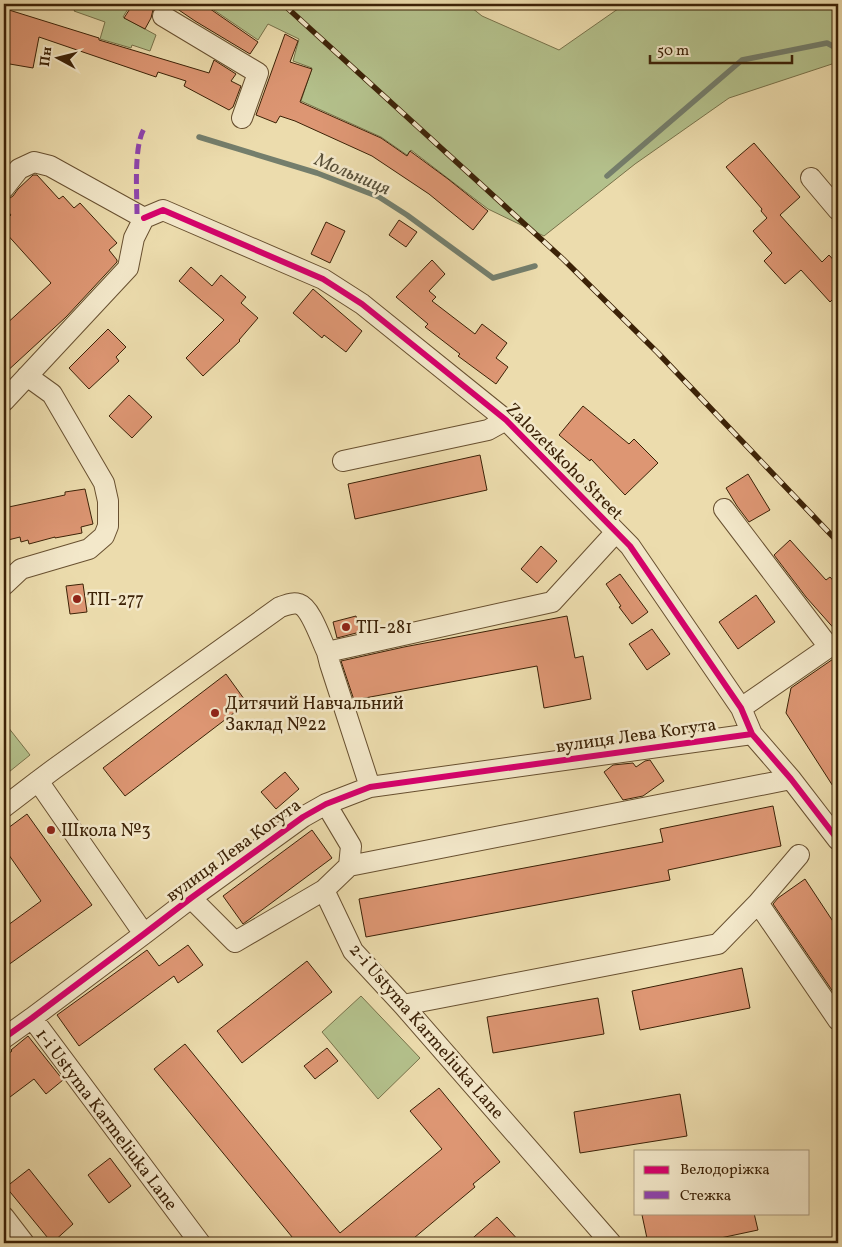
<svg xmlns="http://www.w3.org/2000/svg" width="842" height="1247" font-family="Vollkorn,serif">
<rect width="100%" height="100%" fill="#ecdcad"/>
<filter id="stains"><feTurbulence type="fractalNoise" baseFrequency=".004" numOctaves="4"/><feColorMatrix values="0 0 0 0 .2 0 0 0 0 .09 0 0 0 0 .02 0 0 0 .5 -.17"/></filter>
<radialGradient id="worn" r=".72"><stop offset=".6" stop-color="#630" stop-opacity="0"/><stop offset="1" stop-color="#630" stop-opacity=".3"/></radialGradient>
<!-- green -->
<path fill="#b4c18c" stroke="#78724a" d="M78,4h53l-8,13 33,18 -6,16 -18,-6 -1,3 -31,-9 5,-17 -31,-11z
M205,4h262l15,12 77,34 66,-46h213v60l-3,-1 -106,35 -94,66 -91,72 -56,-27 -77,-59 -4,5 -26,-18 -80,-36 11,-33 -19,-7 6,-22 -31,-15 -10,16z
M4,722l26,33 -26,21z
M361,996l59,62 -42,41 -56,-67z"/>
<g fill="none" stroke-linecap="round" stroke-linejoin="round">
<!-- stream -->
<path stroke="#747e6c" stroke-width="5.5" d="M199,137l118,36 62,24 28,18 86,63 42,-12
M607,176l135,-116 85,-17 11,6"/>
</g>
<!-- building -->
<path fill="#dd9673" stroke="#3c2207" d="M133,4h27l-7,6 -2,8 -6,11 -21,-11z
M170,4h33l55,38 -8,12 -55,-33z
M9,10l90,28v2l110,33 5,-13 22,14 -5,7 10,5 -8,21 -4,3 -45,-24 2,-5 -28,-9 -2,5 -117,-40 -6,31 -29,-5v-34z
M285,34l13,7 -8,21 22,7 -12,33 81,36 26,18 3,-5 38,28 40,32 -15,19 -44,-36 -57,-38 -77,-35 -15,-5 -4,7 -20,-8z
M754,143l46,54 -20,18 42,47 7,-7 9,10v29l-8,8 -29,-32 -16,14 -21,-23 8,-8 -19,-22 14,-13 -6,-7 1,-2 -36,-42z
M33,175h4l22,24 4,-3 11,12 6,-5 37,40 -8,7 8,10v2l-51,55 -62,57v-48l47,-43 -47,-52v-9l7,-7 -7,-8v-5l9,-6 5,-7z
M399,220l18,12 -11,15 -17,-12z
M326,222l19,9 -15,32 -19,-9z
M432,260l13,14 -16,17 7,6 -4,4 43,33 7,-10 25,19 -11,15 12,9 -12,17 -38,-28 2,-2 -35,-27 3,-3 -32,-27z
M191,267l21,19 9,-11 25,22 -5,6 17,15 -19,22 1,1 -37,35 -17,-18 38,-38 -45,-39z
M313,289l49,42 -16,21 -22,-17 -2,3 -29,-25z
M108,329l18,18 -10,10 3,4 -30,28 -20,-21z
M129,395l23,22 -20,21 -23,-22z
M583,406l46,38 5,-5 24,24 -33,32 -34,-36 -1,2 -31,-26z
M480,455l7,35 -132,29 -7,-35z
M748,474l22,36 -21,12 -12,-16 -11,-18z
M85,489l8,35 -12,3 1,6 -27,5v-1l-26,7 -1,-4 -7,2 -1,-5 -16,4v-33l61,-13v-3z
M790,540l36,40 4,-3 8,9v47l-32,-36 -32,-42z
M541,546l16,15 -20,22 -16,-14z
M620,574l28,38 -16,12 -13,-17 2,-1 -15,-22z
M83,584l4,28 -17,2 -4,-28z
M756,595l19,27 -37,27 -19,-27z
M356,616l4,16 -23,6 -4,-16z
M567,616l8,42 8,-2 8,43 -47,9 -7,-42 -183,34 -13,-39 63,-14z
M652,629l18,25 -23,16 -18,-26z
M838,654v140l-52,-81 5,-25 45,-31z
M226,674l21,29 -122,93 -22,-28z
M650,760l14,21 -21,15 -20,4 -19,-28 9,-7 20,-2 3,4 9,-6z
M285,772l14,17 -23,20 -15,-17z
M773,806l8,40 -113,24 2,10 -304,57 -7,-38 304,-57 -3,-13z
M27,814l65,91 -88,63v-40l37,-27 -37,-53v-17z
M312,830l20,28 -89,66 -20,-28z
M805,879l33,50v70l-65,-95 5,-6z
M188,945l15,20 -25,18 -4,-7 -95,70 -22,-31 90,-65 12,16z
M307,961l25,31 -90,71 -25,-32z
M742,968l8,40 -110,22 -8,-39z
M598,998l6,36 -111,19 -6,-36z
M28,1036l35,44 -17,14 -12,-15 -24,18 -6,-8v-32l8,-6 -1,-1z
M185,1044l155,189 102,-84 -32,-38 29,-23 61,74 -27,22 2,3 -67,56h-111l-143,-174z
M327,1048l11,13 -23,18 -11,-13z
M680,1094l7,42 -107,17 -6,-41z
M110,1158l21,28 -22,17 -21,-28z
M29,1169l44,55 -21,19 -46,-56z
M650,1213h104l4,17 -61,13h-49l-6,-28z
M497,1217l24,26h-54z"/>
<g fill="none" stroke-linecap="round" stroke-linejoin="round">
<!-- minor casing -->
<g stroke="#685030" stroke-width="22">
<path id="minor" d="M163,16l95,57 -16,45
M811,178l27,32
M4,188l15,-19 15,-7 16,4 94,52
M144,218l19,-8 160,69 39,25 144,116 124,126 111,162 11,26 39,45 47,61
M4,401l124,-133 6,-30 10,-20
M343,461l145,-31 18,-10
M724,509l105,138 -88,61
M4,585l17,-16 68,-20 15,-13 4,-10v-25l-4,-18 -52,-89 -25,-18
M38,781l16,-12 226,-162c7,-2 12,-5 19,-3 12,4 22,36 28,48
M370,787l-40,-123 -3,-12 225,-50 64,-70
M326,804l25,42 -2,20 -25,24 29,61 50,54 208,238
M4,807l34,-26 106,153
M799,855l-41,48 80,117
M349,866l442,-87
M191,898l44,44 89,-52
M403,1005l315,-61 40,-41
M32,1018l168,225
M4,1038l28,-20 112,-84 47,-36 112,-81 23,-13 44,-17 382,-53
M4,1217l20,26"/>
</g>
<!-- minor -->
<use href="#minor" stroke="#f3e8ca" stroke-width="20"/>
<!-- rail casing -->
<g stroke="#3c2207" stroke-width="5.5">
<path id="rail" d="M283,4l280,255 95,94 180,189"/>
</g>
<!-- rail -->
<use href="#rail" stroke="#f3e8ca" stroke-width="4" stroke-dasharray="11" stroke-linecap="butt"/>
<!-- quiet -->
<path stroke="#8e44ad" stroke-width="5" stroke-dasharray="10 5" stroke-linecap="butt" d="M137,214c0,-21 -4,-73 9,-88"/>
<!-- cycleway casing -->
<g stroke="#f3e8ca" stroke-width="9">
<path id="cycleway" d="M144,218l19,-8 160,69 39,25 144,116 124,126 111,162 11,26 39,45 47,61
M4,1038l28,-20 112,-84 47,-36 112,-81 23,-13 44,-17 382,-53"/>
</g>
<!-- cycleway -->
<use href="#cycleway" stroke="#d6006c" stroke-width="6"/>
</g>
<!-- markers -->
<g fill="#8f2418" stroke="#f3e8ca" stroke-width="2">
<circle cx="77" cy="599" r="5"/>
<circle cx="346" cy="627" r="5"/>
<circle cx="215" cy="713" r="5"/>
<circle cx="51" cy="830" r="5"/>
</g>
<g text-anchor="middle" stroke-width="5" stroke-linejoin="round" paint-order="stroke">
<!-- street labels -->
<g font-size="18" fill="#3c2207" stroke="#f3e8ca">
<text transform="translate(565 461) rotate(45)" y="6">Zalozetskoho Street</text>
<text transform="translate(636 735) rotate(-8)" y="6">вулиця Лева Когута</text>
<text transform="translate(233 850) rotate(-36)" y="6">вулиця Лева Когута</text>
<text transform="translate(427 1031) rotate(49)" y="6">2-i Ustyma Karmeliuka Lane</text>
<text transform="translate(107 1119) rotate(53)" y="6">1-i Ustyma Karmeliuka Lane</text>
</g>
<!-- poi labels -->
<g font-size="18" fill="#3c2207" stroke="#f3e8ca" text-anchor="start">
<text x="87" y="605">ТП-277</text>
<text x="356" y="633">ТП-281</text>
<text x="225" y="709">Дитячий Навчальний<tspan x="225" dy="21">Заклад №22</tspan></text>
<text x="61" y="836">Школа №3</text>
</g>
<!-- water labels -->
<g font-size="19" font-style="italic" fill="#585039" stroke="#f3e8ca">
<text transform="translate(353 173) rotate(23)" y="7">Мольниця</text>
</g>
</g>
<!-- margin -->
<rect width="842" height="1247" fill="none" stroke="#ecdcad" stroke-width="20"/>
<rect x="5" y="5" width="832" height="1237" fill="none" stroke="#3c2207" stroke-width="2.5"/>
<rect x="10" y="10" width="822" height="1227" fill="none" stroke="#3c2207"/>
<!-- legend -->
<rect x="634" y="1150" width="175" height="65" fill="#f3e8ca" stroke="#aa997c"/>
<rect x="644" y="1166" width="25" height="8" fill="#d6006c" stroke="#aa997c"/>
<text x="680" y="1174" font-size="15" fill="#3c2207">Велодоріжка</text>
<rect x="644" y="1191" width="25" height="8" fill="#8e44ad" stroke="#aa997c"/>
<text x="680" y="1200" font-size="15" fill="#3c2207">Стежка</text>
<!-- north arrow -->
<g transform="translate(58 58) rotate(277)" stroke="#f3e8ca" stroke-width="4" paint-order="stroke">
<path d="M0-4L9 19L0 12L-9 19Z" fill="#3c2207"/>
<text y="-8" font-size="14" font-weight="bold" text-anchor="middle" fill="#3c2207">Пн</text>
</g>
<!-- scale -->
<path d="M650 55v8h142v-8" fill="none" stroke="#3c2207" stroke-width="2.5"/>
<text x="657" y="55" font-size="15" fill="#3c2207" stroke="#f3e8ca" stroke-width="4" paint-order="stroke">50 m</text>
<rect width="100%" height="100%" filter="url(#stains)"/>
<rect width="100%" height="100%" fill="url(#worn)"/>
</svg>
